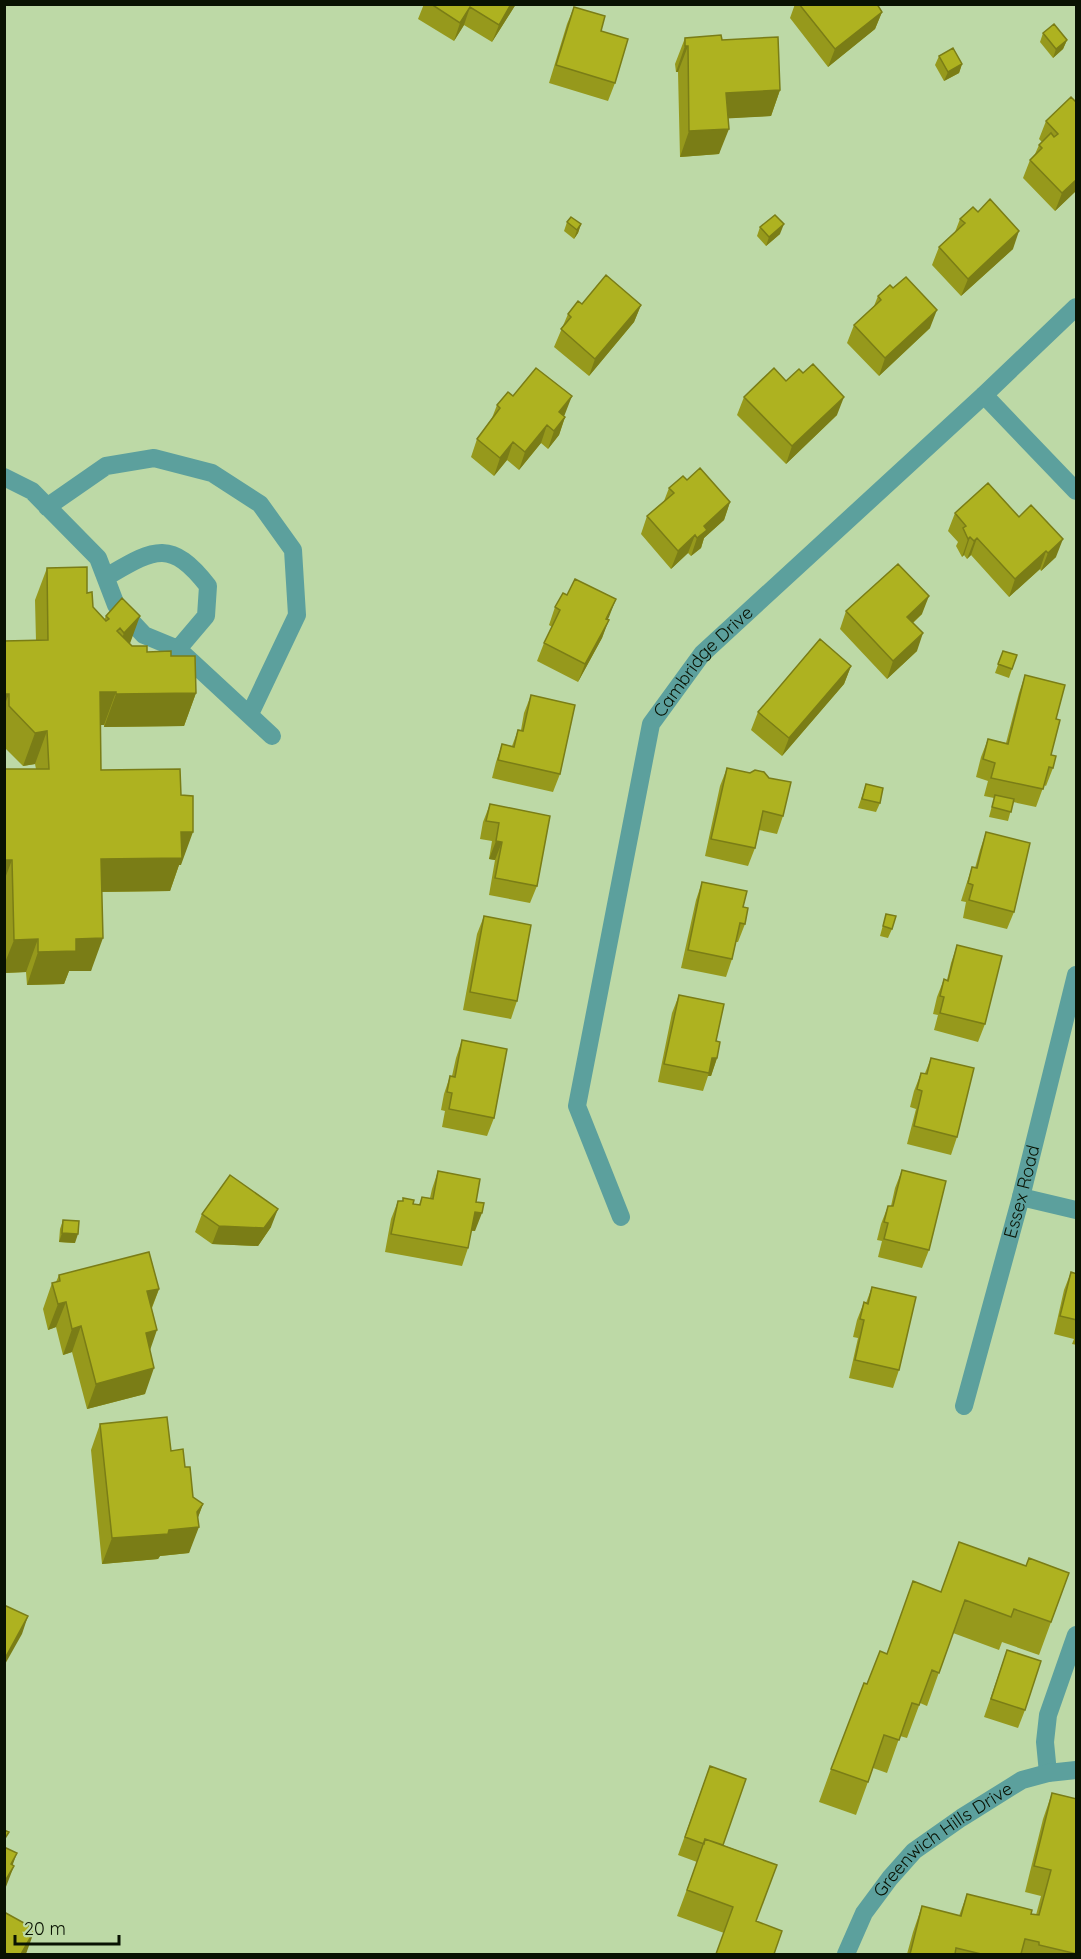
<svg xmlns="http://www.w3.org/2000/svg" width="1081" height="1959" font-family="Quicksand,sans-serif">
<rect width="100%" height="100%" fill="#bdd9a6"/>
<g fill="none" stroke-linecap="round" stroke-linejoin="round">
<!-- lane -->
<path stroke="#5ca09d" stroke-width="18" d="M4,477l28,14 66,67 18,47 28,30 34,14 94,87
M47,507l59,-41 48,-8 58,15 48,31 33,46 4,65 -47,99
M106,577c47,-27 64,-40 102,9l-2,30 -28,33
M1048,1773l-3,-31 3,-27 28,-80"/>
<!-- street -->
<g stroke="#5ca09d" stroke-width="18">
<path d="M984,395l92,96"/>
<path d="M1021,1197l55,13"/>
<path id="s1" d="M621,1217l-44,-111 74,-382 51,-70 282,-259 92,-88"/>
<path id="s2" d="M964,1406l57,-209 55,-222"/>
<path id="s3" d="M846,1954l18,-41 26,-35 24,-27 47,-33 61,-38 26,-7 28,-3"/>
</g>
</g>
<!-- wall -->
<path fill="#96991c" d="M424,4h92l-24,38 -28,-17 -10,16 -36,-22z
M795,4h82l5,8 -7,17 -47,38 -38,-49z
M574,7l27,24 14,52 -7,18 -59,-18 18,-59z
M1043,33l24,7 -4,9 -10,9 -13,-16z
M685,38l37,2 58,50 -9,26 -43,2 -9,36 -39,3 -2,-85h-2l-1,-8z
M939,56l23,8 -3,9 -15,8 -9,-16z
M1077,103v87l-22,21 -32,-33 7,-18 5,-6 4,-9 3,-3 -3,-3 7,-18z
M960,219l53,30 -52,47 -29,-31 7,-18 16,-15z
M567,222l14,2 -3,9 -4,6 -10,-8z
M760,227l20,7 -14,12 -9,-10z
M878,296l52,32 -51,48 -32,-33 7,-18 20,-19z
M582,304l59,1 -7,17 -45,54 -35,-29 14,-33z
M786,381l51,34 -51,49 -49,-49 7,-18z
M513,396l52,18 -1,2 1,1 -6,18 -11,14 -7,-6 -22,27 -12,-10 -13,16 -23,-19 6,-18 15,-21 5,-13z
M687,480l43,22 -6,18 -20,18 -3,10 -10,8 -3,-3 -17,16 -30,-35 6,-18 17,-15 5,-13z
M988,483l68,74 -15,14 -1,-2 -31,28 -38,-42 -4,4 -3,-4 -2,2 -6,-11 2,-4 -10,-11 7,-18z
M47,568l40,25 6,14 11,13 2,-4 16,-18 8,46 2,2 15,6 24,4 25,37 -12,33 -80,1v-2h-4l1,45 80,95h-2l-9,26 -68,1 -11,79h-22l-5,13 -37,1 -1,-13 -22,1v-204h32l-1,-5 -12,2 -19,-19v-106h32l-1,-41z
M555,607l53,13 -6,18 -24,44 -41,-21 7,-18 8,-16 -3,-2z
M846,611l76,3 -9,9 4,28 -30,28 -47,-50z
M1003,651l14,4 -8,23 -14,-5z
M851,666l-7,18 -62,72 -31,-26 7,-18z
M1025,675l31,44 -5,36 2,13 -7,18 -2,-1 -8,22 -23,-5 -5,19 -19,-4 5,-19 -10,-2 4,-15 -12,-4 5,-20 7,-18 18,4 13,-50z
M531,695l29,79 -7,18 -61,-14 4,-16 6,-18 10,2 6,-16h3l3,-17z
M727,768l42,10 14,38 -6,18 -18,-4 -4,18 -7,18 -43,-10 15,-70z
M866,784l14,19 -4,9 -18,-4z
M490,804l47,82 -7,17 -41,-8 6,-35 -6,-1 3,-18 -12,-2 3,-17z
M986,832l28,80 -7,17 -44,-11 3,-16 -5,-1 5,-16 6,-18 3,1 5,-18z
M702,882l41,25 2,17 -7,18h-2l-4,17 -6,18 -45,-9 15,-68z
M886,914l6,15 -4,9 -8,-2z
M484,916l33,85 -6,18 -48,-9 14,-76z
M957,945l28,79 -7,18 -44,-12 4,-15 -5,-1 4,-17 7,-18 3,1 4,-17z
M679,995l37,46 1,17 -6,18h-3l-5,15 -45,-9 14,-69z
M462,1040l32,78 -7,18 -45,-9 3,-16 -4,-1 3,-16 6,-18h2l4,-18z
M931,1058l26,79 -6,18 -44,-11 9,-35 -6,-2 4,-16 7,-18h4z
M902,1170l27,80 -7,18 -44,-11 4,-16 -5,-1 4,-16 7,-18h3l4,-18z
M438,1171l38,31 -1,29h-4l-3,17 -6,18 -77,-14 6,-33 7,-18 21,4 3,-8 8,1 2,-9z
M202,1214l69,13 -13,19 -46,-2 -17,-12z
M63,1220l12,23 -16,-1 1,-13z
M1071,1272l6,2v71l-5,-1 2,-5 -20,-5 10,-44z
M59,1275l100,14 -7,19 -2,42 -5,44 -58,15 -15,-57 -9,3 -7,-28 -8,3 -5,-21 9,-26 4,-1z
M872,1287l27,83 -6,18 -44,-10 9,-40 -5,-1 4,-17 7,-18 2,1z
M100,1424l71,27 14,16 8,30 10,7 -5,13 -9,36 -29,3 -2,3 -56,5 -11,-114z
M1026,1566l43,7 -30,82 -37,-13 -3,8 -46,-17 -26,73 -7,-3 -13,35 -7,-2 -13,37 -14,-5 -17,47 -37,-13 12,-33 36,-85 74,-93z
M1007,1650l18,60 -7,18 -34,-11z
M710,1766l13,79 54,20 -53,68 -47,-17 20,-54 -19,-7z
M1052,1793l25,6v155h-170l6,-22 9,-26 37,10 8,-22 69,21 5,-19 -16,-4 18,-73z"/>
<!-- shaded-wall -->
<path fill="#7a7d16" d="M511,4h5l-24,38 7,-17z
M470,7l-6,18 -10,16 6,-18z
M882,12l-7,17 -47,38 7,-18z
M1067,40l-4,9 -10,9 3,-9z
M685,46h3l-10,26h-2z
M962,64l-3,9 -15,8 4,-9z
M780,90l-9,26 -54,3 9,-26z
M729,129l-10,25 -39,3 9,-26z
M1077,179v11l-22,21 7,-18z
M581,224l-3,9 -4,6 3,-9z
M784,224l-4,10 -14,12 3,-9z
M1019,231l-6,18 -52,47 7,-17z
M641,305l-7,17 -45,54 6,-17z
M937,310l-7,18 -51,48 6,-18z
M572,396l-7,18 -13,16 7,-18z
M844,397l-7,18 -51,49 6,-18z
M565,417l-6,18 -11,14 6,-18z
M547,425l-6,18 -22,27 6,-18z
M513,442l-6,18 -13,16 6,-18z
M730,502l-6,18 -20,18 -3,10 -10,8 6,-18 7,-12z
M695,535l-7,18 -17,16 7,-18z
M970,537l-6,18 -2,2 6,-18z
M977,538l-6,17 -4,4 7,-18z
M1063,539l-7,18 -15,14 7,-18z
M1046,551l-6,18 -31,28 6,-18z
M929,596l-7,18 -22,20 7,-17z
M616,599l-7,18 -7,15 7,-12 -7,18 -24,44 7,-18z
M140,616l-12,33 -16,16 12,-32z
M923,633l-6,18 -30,28 6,-18z
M851,666l-7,18 -62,72 7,-18z
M100,692h16l-12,33h-16z
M196,693l-12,33 -80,1 12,-33z
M4,694h5l-5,12z
M47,731l-12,33 -12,2 12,-33z
M181,832h12l-12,33h-2l-9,26 -81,1 12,-33z
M496,841l6,1 -7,18 -6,-1z
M4,860h8l-8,21z
M103,938l-12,33h-22l-5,13 -37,1 11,-33 38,-13z
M38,939l-12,33 -22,1v-8l10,-25z
M712,1058h5l-6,18h-3z
M278,1209l-7,18 -13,19 -46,-2 7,-18z
M475,1212l7,1 -7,18 -7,-1z
M62,1233l16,1 -3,9 -16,-1z
M159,1289l-10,25 -2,-23z
M66,1302l-10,25 -8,3 10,-26z
M81,1326l-9,26 -9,3 9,-26z
M157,1330l-9,26 -2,-23z
M154,1368l-9,26 -58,15 9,-25z
M203,1504l-9,24 5,-1 -10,26 -29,3 -2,3 -56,5 10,-26 57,-8 28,-18z
M28,1616l-6,18 -18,32v-6z
M17,1853l-8,22 5,-9 -10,26v-10l7,-18z
M35,1929l-9,25h-5z"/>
<!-- building -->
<path fill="#aeb220" stroke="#7a7d16" stroke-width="1.5" d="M431,4h80l-12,21 -29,-18 -10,16z
M799,4h78l5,8 -47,37z
M574,7l31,9 -4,15 27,8 -13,44 -59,-18z
M1054,24l13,16 -11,9 -13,-16z
M721,35l1,5 56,-3 2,53 -54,3 3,36 -40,2 -1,-85h-3v-8z
M953,48l9,16 -14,8 -9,-16z
M1071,97l6,6v76l-15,14 -32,-33 12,-12 -3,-3 12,-12 3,4 4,-3 -12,-13z
M990,199l29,32 -51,48 -29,-32 26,-24 -5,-4 13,-12 5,5z
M775,215l9,9 -15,13 -9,-10z
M571,217l10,7 -4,6 -10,-8z
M606,275l35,30 -46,54 -34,-30 10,-12 -3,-3 10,-13 4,3z
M906,277l31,33 -52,48 -31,-33 27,-25 -3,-4 12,-11 3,3z
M813,364l31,33 -52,49 -48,-49 30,-29 12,13 13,-12 4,4z
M536,368l36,28 -13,16 6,5 -11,14 -7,-6 -22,27 -12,-10 -13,16 -23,-19 23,-31 -3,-3 11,-13 5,4z
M700,468l30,34 -26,24 3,4 -10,8 -2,-3 -17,16 -31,-35 27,-23 -5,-5 14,-12 4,4z
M988,483l31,34 12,-12 32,34 -15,14 -2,-2 -31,28 -38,-41 -3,3 -4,-4 -2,2 -5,-11 3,-2 -11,-13z
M898,564l31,32 -22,21 16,16 -30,28 -47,-50z
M87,567v26l5,-1 1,15 13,14 3,-2 -3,-3 16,-18 18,18 -16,17 -4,-5 -3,3 15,15h15v6l24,-1v5h24l1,37 -80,1v-2h-16l1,78 79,-1 1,26 12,1v36h-12l1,26 -81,1 2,79 -27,1v12l-38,1v-13l-24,1 -2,-80h-8v-91h45l-2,-38 -12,2 -26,-27v-12h-5v-53l44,-1 -1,-72z
M575,579l41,20 -10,20 3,1 -24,44 -41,-21 16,-33 -5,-3 8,-14 4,2z
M820,639l31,27 -62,72 -31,-26z
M1003,651l14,4 -5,14 -14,-5z
M1025,675l40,10 -9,34 4,1 -9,35 5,1 -3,12 -4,-1 -6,22 -52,-11 4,-15 -12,-4 5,-20 20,5z
M531,695l44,10 -15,69 -62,-14 4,-16 12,3 4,-17 5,1z
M727,768l23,5 5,-3 9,2 5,6 22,4 -8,34 -20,-5 -8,37 -44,-9z
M866,784l17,4 -3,15 -18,-4z
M995,795l19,4 -3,13 -19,-5z
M490,804l60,12 -13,70 -42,-8 7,-36 -6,-1 3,-18 -13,-2z
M986,832l44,11 -16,69 -45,-12 4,-15 -5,-2 4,-16 5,1z
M702,882l45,9 -4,16 5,1 -3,16 -5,-1 -8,36 -44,-9z
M886,914l10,2 -4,13 -9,-3z
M484,916l47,9 -14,76 -47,-9z
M957,945l45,11 -17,68 -45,-11 4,-16 -4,-1 4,-17 4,2z
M679,995l45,9 -8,37 4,1 -3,16h-5l-3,15 -45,-9z
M462,1040l45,9 -13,69 -45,-9 3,-16 -5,-1 3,-16 5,1z
M931,1058l43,10 -17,69 -43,-11 8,-35 -5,-2 4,-16 6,1z
M902,1170l44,11 -17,69 -45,-11 4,-16 -4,-1 4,-16h5z
M438,1171l42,8 -4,23 8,1 -2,10 -7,-1 -7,36 -77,-14 7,-33h5v-3l11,2 -1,4 7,1 2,-8 11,2z
M230,1175l48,34 -14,19 -45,-2 -17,-12z
M63,1220l16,1 -1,13 -16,-1z
M149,1252l10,37 -12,2 10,39 -11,3 8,35 -58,16 -15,-58 -9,3 -6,-27 -8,2 -6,-21 8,-2 -1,-6z
M1071,1272l6,2v46l-17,-4z
M872,1287l44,10 -17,73 -44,-10 9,-40 -4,-1 4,-17 4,2z
M167,1417l4,34 12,-2 2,18h5l3,30 10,7 -6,8 2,15 -30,3 -1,4 -56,4 -12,-114z
M959,1542l67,24 3,-8 40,15 -18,49 -37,-13 -3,8 -46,-17 -26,73 -7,-3 -13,35 -7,-2 -13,37 -15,-5 -16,47 -37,-13 33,-86 3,1 13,-33 7,3 26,-73 28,11z
M4,1605l24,11 -24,44z
M1007,1650l34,11 -16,49 -34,-11z
M710,1766l36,13 -23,66 -18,-6 -1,5 -19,-7z
M1052,1793l25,6v155l-38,-9v-3l-14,-3 -4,15h-40l-25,-6 -1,6h-45l12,-48 39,10 6,-22 65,16 -1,4 8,1 12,-45 -17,-4z
M4,1830l5,2 -5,8z
M705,1839l72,26 -21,56 26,10 -8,23h-58l17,-47 -46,-17z
M4,1847l13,6 -6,11 3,2 -10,17z
M4,1912l31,17 -14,25h-13l-4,-1z"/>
<g text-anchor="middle" stroke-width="4.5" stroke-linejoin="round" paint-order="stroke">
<!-- street labels -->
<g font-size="18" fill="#091202" stroke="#bdd9a6">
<text dy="6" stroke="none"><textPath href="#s1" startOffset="590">Cambridge Drive</textPath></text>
<text dy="6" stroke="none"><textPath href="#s2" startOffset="222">Essex Road</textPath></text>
<text dy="6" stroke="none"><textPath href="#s3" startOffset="154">Greenwich Hills Drive</textPath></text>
</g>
</g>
<!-- border -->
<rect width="1081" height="1959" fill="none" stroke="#091202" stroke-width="12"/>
<!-- scale -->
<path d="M15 1935v9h104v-9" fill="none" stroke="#091202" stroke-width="3"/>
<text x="24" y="1935" font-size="18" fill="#091202" stroke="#bdd9a6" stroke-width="4.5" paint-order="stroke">20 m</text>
</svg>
